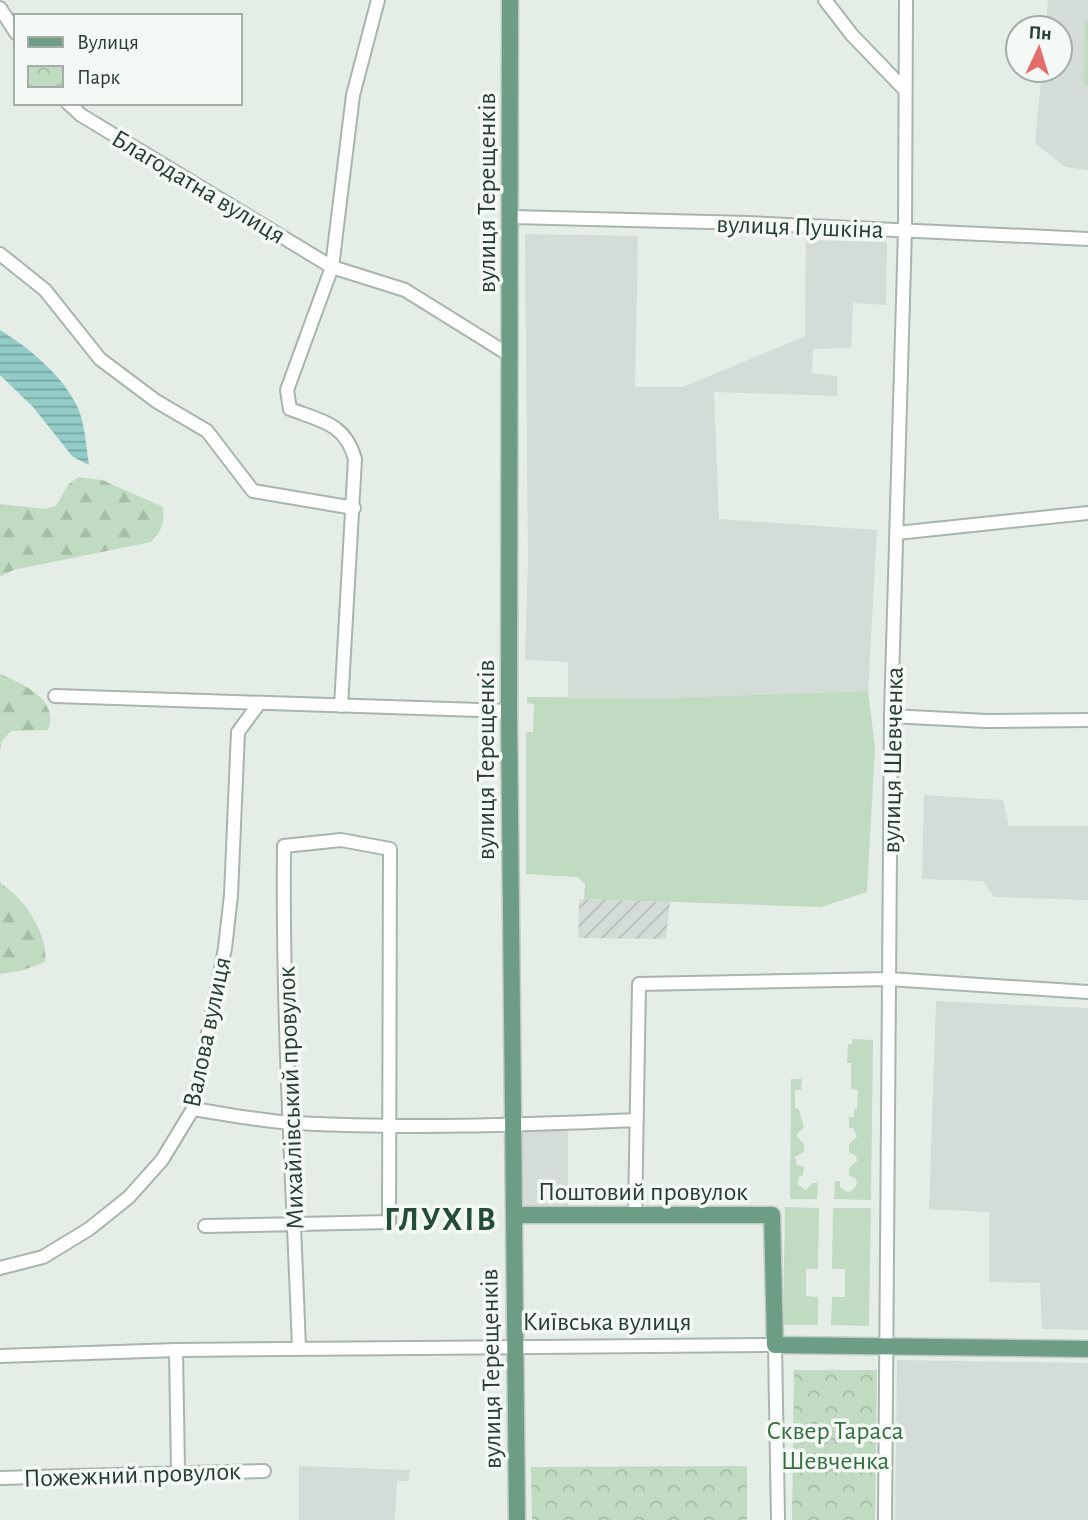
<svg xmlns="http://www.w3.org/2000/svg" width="1088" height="1520" font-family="'Alegreya Sans',sans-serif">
<defs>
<pattern id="industrial-furrows" width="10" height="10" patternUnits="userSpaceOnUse" patternTransform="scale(1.75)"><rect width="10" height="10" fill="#d3dcd6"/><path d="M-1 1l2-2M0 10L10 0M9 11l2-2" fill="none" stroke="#b5beb8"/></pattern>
<pattern id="forest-firs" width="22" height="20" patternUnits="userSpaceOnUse" patternTransform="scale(1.75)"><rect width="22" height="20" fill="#c0dbc1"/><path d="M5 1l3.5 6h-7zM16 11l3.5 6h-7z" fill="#a5bda6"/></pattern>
<pattern id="park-crowns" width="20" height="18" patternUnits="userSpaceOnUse" patternTransform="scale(1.75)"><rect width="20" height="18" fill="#c0dbc1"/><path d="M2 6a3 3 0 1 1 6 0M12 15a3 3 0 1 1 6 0" fill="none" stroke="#a5bda6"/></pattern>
<pattern id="water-rules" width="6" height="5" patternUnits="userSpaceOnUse" patternTransform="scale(1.75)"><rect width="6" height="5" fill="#93cbc7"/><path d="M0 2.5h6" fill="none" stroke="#78a6a2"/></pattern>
</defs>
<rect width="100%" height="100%" fill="#e5ede7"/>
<!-- built -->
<path fill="#d3dcd6" d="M1048,0h40v170l-23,-3 -30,-24 7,-73h18v-42h-14z
M525,234l113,2 -3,151h48l122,-51 1,-96 81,2 -1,63 -33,-2 -2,45 -38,1 -1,24 25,3v20l-123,-4 5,127 158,11 -9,161 -203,7 -97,-1v-35l-43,-2 3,-99z
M924,795l79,5 6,26h79v74l-94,-3 -11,-16 -61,-2z
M936,1001l152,7v322l-46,-1 -2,-46 -51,-1v-70l-60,-3z
M568,1129v77l-48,1 1,-77z
M897,1360l191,3v157h-193z
M299,1466l111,4 -1,11h-12l-2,39h-96z"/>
<!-- industrial -->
<path fill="url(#industrial-furrows)" d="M579,899l91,3 -4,37 -88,-1z"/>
<!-- green -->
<path fill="#c0dbc1" d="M1085,21h3v65h-4z
M868,691l7,56 -8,145 -46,15 -237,-8 1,-15 -7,-7 -52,-3v-142h7l1,-28 -7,-1v-6l138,1z
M852,1039l21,1 -2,160 -37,-1 1,-18h5v6l7,5 5,-1 5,-7 -1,-5 -7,-4v-7l8,-7 -1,-5 -7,-4v-8l8,-7 -3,-8 -5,-2v-10h5v-8h3l1,-19 -7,-1v-26h-4l1,-19h4z
M791,1079h11l-1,11h-6v18l4,1 5,18 -8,8 8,9v8l-9,5 2,8 7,2 -1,8 -4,2 -2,7 9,6 6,-7h6l-1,16h-27z
M785,1207l34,1 -1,61h-12v27l12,1v28h-35z
M833,1208h38l-2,118 -38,-1 1,-28h13v-28h-13z"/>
<!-- forest -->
<path fill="url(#forest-firs)" d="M78,477l24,3 61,27c2,16 -1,23 -12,35l-138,28 -13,7v-73l44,5 12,-3 12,-21z
M0,674c24,10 60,27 48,56l-37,1 -9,10 -2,10z
M0,879l1,5c23,13 48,52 44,78l-24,9 -21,3z"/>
<!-- park -->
<path fill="url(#park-crowns)" d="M794,1370h83l-2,150h-83z
M747,1466v54h-215l-1,-53z"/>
<!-- water -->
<path fill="url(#water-rules)" d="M0,330c29,18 62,45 77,76 8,16 9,41 12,59l-16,-8 -40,-50 -33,-32z"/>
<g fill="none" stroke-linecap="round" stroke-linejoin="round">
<!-- minor casing -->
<g stroke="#a8b5ad" stroke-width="16">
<path id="minor" d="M825,0l27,35 52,54
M0,8l16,25
M68,103l13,12 251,152 73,23 106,66
M512,217l236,6 340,16
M0,254l45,36 55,69 56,42 51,30 46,60 101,17
M897,533l191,-20
M55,696l454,15
M341,706l14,-247c-10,-36 -34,-38 -65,-50l-3,-19 45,-123 21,-172 25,-95
M891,716l95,5 102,-1
M193,1109c33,5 67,12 101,14 114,6 228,2 343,-3
M635,1216l4,-232 250,-5 199,13
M205,1226l184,-4 1,-373 -49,-9 -57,6c-2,168 9,336 15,503
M0,1268l43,-11 46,-28 40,-32 33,-37 31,-51 32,-161 6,-53 7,-163 20,-27
M176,1350l2,121
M0,1356l176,-6 599,-5 3,175
M0,1478l264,-7
M885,1520l6,-804 14,-486 1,-230"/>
</g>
<!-- major casing -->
<g stroke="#c2c9c5" stroke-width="19">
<path id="major" d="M510,0l-1,711 8,809
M514,1215h258l3,130 313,4"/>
</g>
<!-- minor -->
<use href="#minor" stroke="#fff" stroke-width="12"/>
<!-- major -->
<use href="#major" stroke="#6e9d86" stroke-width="16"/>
</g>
<g text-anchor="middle" stroke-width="7" stroke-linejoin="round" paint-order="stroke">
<!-- street labels -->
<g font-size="26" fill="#263d31" stroke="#f5f9f6">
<text transform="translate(199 186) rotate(31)" y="9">Благодатна вулиця</text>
<text transform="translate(486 193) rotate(-90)" y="9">вулиця Терещенків</text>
<text transform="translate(800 226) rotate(2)" y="9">вулиця Пушкіна</text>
<text transform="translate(485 760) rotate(-90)" y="9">вулиця Терещенків</text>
<text transform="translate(892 760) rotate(-89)" y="9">вулиця Шевченка</text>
<text transform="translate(206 1032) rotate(-78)" y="9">Валова вулиця</text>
<text transform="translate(290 1098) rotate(-92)" y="9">Михайлівський провулок</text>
<text x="643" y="1200">Поштовий провулок</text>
<text x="607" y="1330">Київська вулиця</text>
<text transform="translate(490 1369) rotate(-91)" y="9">вулиця Терещенків</text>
<text transform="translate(132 1474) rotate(-2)" y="9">Пожежний провулок</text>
</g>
<!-- park labels -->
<g font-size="26" fill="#346f3d" stroke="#f5f9f6">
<text x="835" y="1439">Сквер Тараса<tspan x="835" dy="30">Шевченка</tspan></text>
</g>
<!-- district labels -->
<g font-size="33" font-weight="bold" letter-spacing="2" fill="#244d39" stroke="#f5f9f6">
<text x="441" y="1230">ГЛУХІВ</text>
</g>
</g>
<!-- legend -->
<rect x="14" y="14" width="228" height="91" fill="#f5f9f6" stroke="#a2aea7" stroke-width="2"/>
<rect x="28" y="37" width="35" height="10" fill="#6e9d86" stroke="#a2aea7" stroke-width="2"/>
<text x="77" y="49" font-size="21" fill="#263d31">Вулиця</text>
<rect x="28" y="66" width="35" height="21" fill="url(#park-crowns)" stroke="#a2aea7" stroke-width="2"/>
<text x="77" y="84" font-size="21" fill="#263d31">Парк</text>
<!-- north arrow -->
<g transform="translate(1039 49) rotate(4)"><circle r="33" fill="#f5f9f6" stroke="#a2aea7" stroke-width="2"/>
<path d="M0-5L12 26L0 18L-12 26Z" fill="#e36d6c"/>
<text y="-10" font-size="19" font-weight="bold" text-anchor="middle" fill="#263d31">Пн</text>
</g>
</svg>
